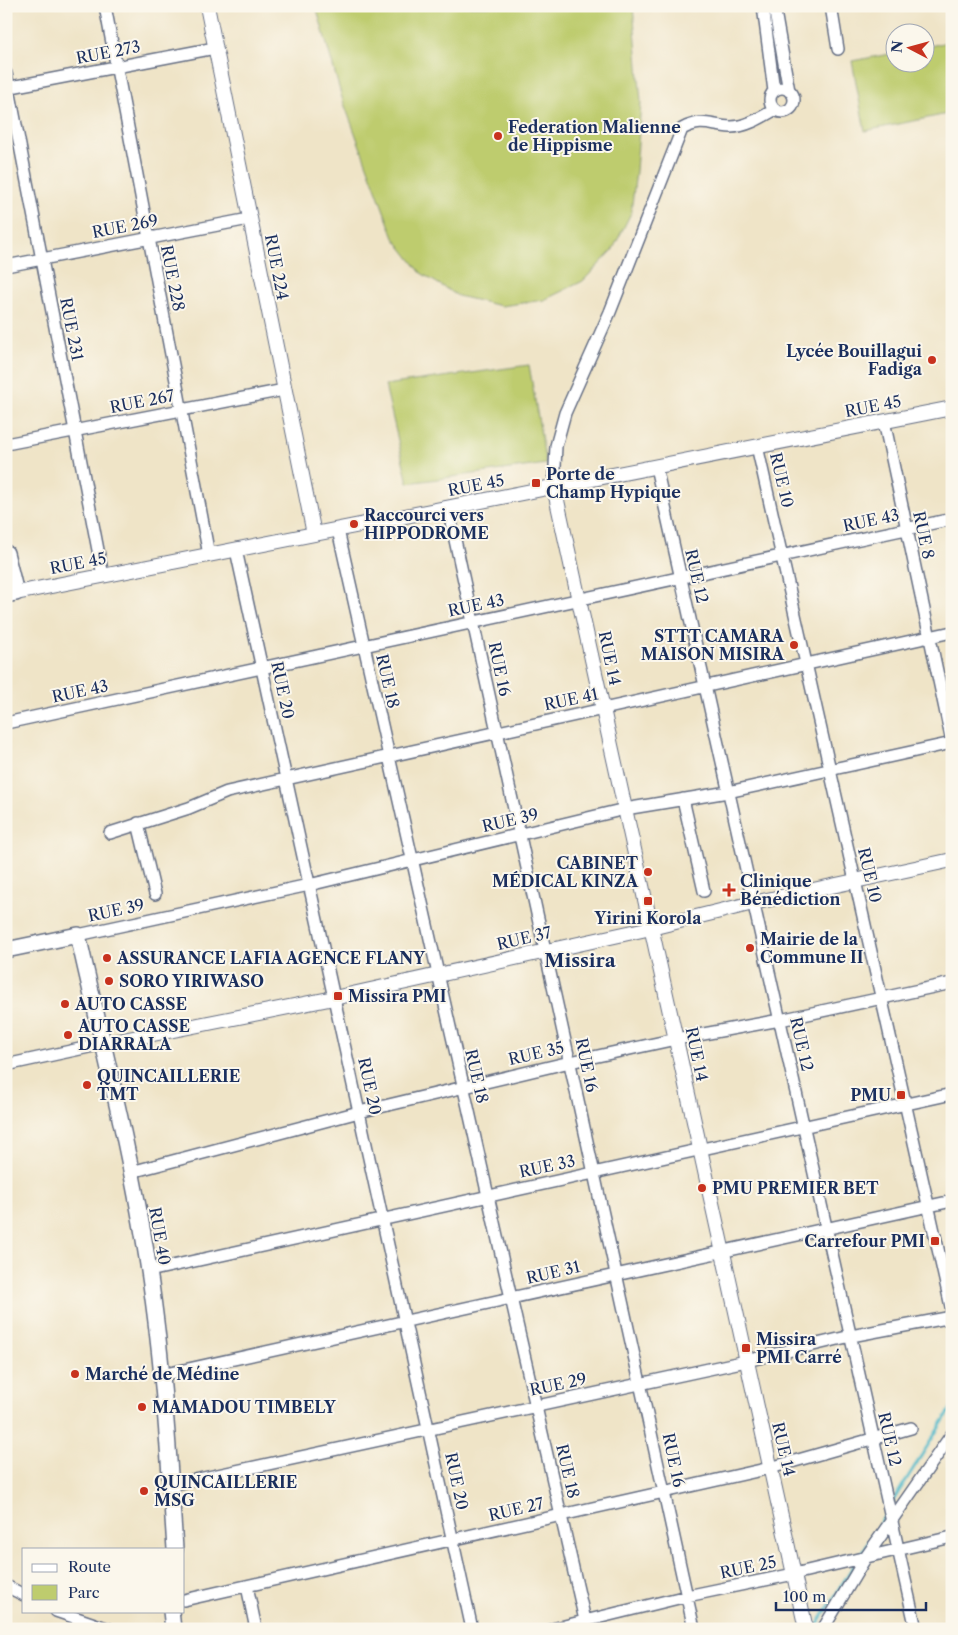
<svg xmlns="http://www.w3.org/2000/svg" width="958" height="1635" font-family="'Libre Caslon Text',serif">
<rect width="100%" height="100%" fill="#fbf7ec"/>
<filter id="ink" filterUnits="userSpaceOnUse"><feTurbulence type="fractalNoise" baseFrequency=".02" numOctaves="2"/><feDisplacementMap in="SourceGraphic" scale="10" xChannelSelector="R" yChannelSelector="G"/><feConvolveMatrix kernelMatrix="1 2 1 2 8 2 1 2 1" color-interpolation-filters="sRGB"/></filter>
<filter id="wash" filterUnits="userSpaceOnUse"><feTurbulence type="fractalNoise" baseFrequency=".0096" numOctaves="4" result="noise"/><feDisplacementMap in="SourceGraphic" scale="20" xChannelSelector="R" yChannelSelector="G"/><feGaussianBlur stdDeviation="1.12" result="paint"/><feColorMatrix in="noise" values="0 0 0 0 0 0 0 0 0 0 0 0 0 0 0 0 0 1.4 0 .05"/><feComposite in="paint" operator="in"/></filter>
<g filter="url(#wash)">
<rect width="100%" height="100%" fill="#efe4c7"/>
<!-- green -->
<path fill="#becc6e" stroke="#6c7e66" d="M316,6h317l8,96 -5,69 -5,42 -19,38 -29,30 -39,19 -43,6 -43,-10 -37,-23 -27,-35 -52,-140z
M947,42l5,22v49l-87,18 -13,-70 43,-8 1,9h30v-15z
M529,365l17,99 -138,19 -23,-98z"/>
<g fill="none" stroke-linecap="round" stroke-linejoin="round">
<!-- stream -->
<path stroke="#4bb7c7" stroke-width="3" d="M891,1504l61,-97
M860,1556l27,-44
M815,1629l40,-66"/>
</g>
</g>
<g filter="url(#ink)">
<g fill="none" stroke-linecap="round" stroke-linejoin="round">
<!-- minor casing -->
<g stroke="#656e83" stroke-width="14">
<path id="minor" d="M105,6l104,549
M763,6l11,85
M774,6l15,85
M831,6l7,43
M6,73l97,503
M6,88l209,-40
M770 100a12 12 0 1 1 24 0a12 12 0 1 1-24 0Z
M6,266l243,-47
M884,421l68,321
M6,444l278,-54
M757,446l195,865
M656,467l260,1162
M554,487l2,-41 9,-33 45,-101 72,-183c21,-11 28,-3 49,-2 15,0 31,-10 43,-17
M448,508l246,1121
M338,530l173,768 76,331
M236,550l236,1079
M6,723l946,-204
M683,799l21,92
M138,823l17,71
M110,833l79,-25 38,-16 725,-160
M78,935l231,-50 316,-76 103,-17 224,-49
M6,1065l97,-21
M131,1172l228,-60 211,-50 106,-23 104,-19 172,-37
M149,1271l803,-177
M161,1375l791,-174
M171,1485l575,-124 105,-25 101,-19
M6,1586l18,9
M247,1586l9,43
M184,1600l586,-132 141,-40
M56,1611l53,18
M552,1629l135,-33 107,-22 158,-37
M823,1629l43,-72 86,-123"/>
</g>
<!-- tertiary casing -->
<g stroke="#656e83" stroke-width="16">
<path id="tertiary" d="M207,6l107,528
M554,487l252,1142
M16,593l936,-185
M103,1044l231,-46 317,-70 102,-25 199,-43"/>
</g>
<!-- secondary casing -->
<g stroke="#656e83" stroke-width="18">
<path id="secondary" d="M6,553l10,40 -10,2
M6,950l72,-15c25,111 54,223 71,336 14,91 20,185 26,278
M171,1611l2,18"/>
</g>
<!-- minor -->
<use href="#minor" stroke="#fff" stroke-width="11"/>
<!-- tertiary -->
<use href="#tertiary" stroke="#fff" stroke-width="14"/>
<!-- secondary -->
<use href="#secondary" stroke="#fff" stroke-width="15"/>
</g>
</g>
<!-- markers -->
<g fill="#c8321e" stroke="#fbf7ec" stroke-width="2">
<circle cx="498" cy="136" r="5"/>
<circle cx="932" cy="360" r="5"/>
<rect x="531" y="478" width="10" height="10" rx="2.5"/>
<circle cx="354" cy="524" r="5"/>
<circle cx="794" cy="645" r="5"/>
<circle cx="648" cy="872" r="5"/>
<path d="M726.5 882.5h5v5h5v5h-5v5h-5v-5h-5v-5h5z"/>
<rect x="643" y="896" width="10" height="10" rx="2.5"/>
<circle cx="750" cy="948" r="5"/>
<circle cx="107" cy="958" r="5"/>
<circle cx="109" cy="981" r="5"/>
<rect x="333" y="991" width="10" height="10" rx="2.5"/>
<circle cx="65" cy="1004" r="5"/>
<circle cx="68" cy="1035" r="5"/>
<circle cx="87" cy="1085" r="5"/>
<rect x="896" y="1090" width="10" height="10" rx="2.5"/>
<circle cx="702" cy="1188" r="5"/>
<rect x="930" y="1236" width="10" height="10" rx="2.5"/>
<rect x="741" y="1343" width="10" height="10" rx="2.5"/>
<circle cx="75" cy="1374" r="5"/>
<circle cx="142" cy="1407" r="5"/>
<circle cx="144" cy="1491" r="5"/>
</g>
<g text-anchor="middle" stroke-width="4" stroke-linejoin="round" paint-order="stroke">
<!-- street labels -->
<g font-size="16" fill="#1b2f5e" stroke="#fbf7ec">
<text transform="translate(108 52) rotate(-11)" y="6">RUE 273</text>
<text transform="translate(125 226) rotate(-11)" y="6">RUE 269</text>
<text transform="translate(277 267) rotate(79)" y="6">RUE 224</text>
<text transform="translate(173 278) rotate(79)" y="6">RUE 228</text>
<text transform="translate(72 329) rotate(79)" y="6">RUE 231</text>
<text transform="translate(142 401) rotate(-11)" y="6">RUE 267</text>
<text transform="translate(873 406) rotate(-11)" y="6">RUE 45</text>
<text transform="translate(782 480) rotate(77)" y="6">RUE 10</text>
<text transform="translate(476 485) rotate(-11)" y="6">RUE 45</text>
<text transform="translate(871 520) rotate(-12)" y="6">RUE 43</text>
<text transform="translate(924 535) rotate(78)" y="6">RUE 8</text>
<text transform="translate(78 563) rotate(-11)" y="6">RUE 45</text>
<text transform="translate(697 576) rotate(77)" y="6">RUE 12</text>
<text transform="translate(476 605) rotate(-12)" y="6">RUE 43</text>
<text transform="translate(610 658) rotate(78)" y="6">RUE 14</text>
<text transform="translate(500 669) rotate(78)" y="6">RUE 16</text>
<text transform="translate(388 681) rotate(77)" y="6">RUE 18</text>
<text transform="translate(283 690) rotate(78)" y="6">RUE 20</text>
<text transform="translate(80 691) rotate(-12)" y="6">RUE 43</text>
<text transform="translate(571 699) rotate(-12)" y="6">RUE 41</text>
<text transform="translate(510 820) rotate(-13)" y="6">RUE 39</text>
<text transform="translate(870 875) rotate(77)" y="6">RUE 10</text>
<text transform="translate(116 910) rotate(-12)" y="6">RUE 39</text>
<text transform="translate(524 938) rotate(-13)" y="6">RUE 37</text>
<text transform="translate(802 1044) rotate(77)" y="6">RUE 12</text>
<text transform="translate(536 1053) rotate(-13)" y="6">RUE 35</text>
<text transform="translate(697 1054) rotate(78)" y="6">RUE 14</text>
<text transform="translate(587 1065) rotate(78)" y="6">RUE 16</text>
<text transform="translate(477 1076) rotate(77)" y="6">RUE 18</text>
<text transform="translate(370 1086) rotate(78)" y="6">RUE 20</text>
<text transform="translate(547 1166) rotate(-12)" y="6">RUE 33</text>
<text transform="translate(160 1236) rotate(80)" y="6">RUE 40</text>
<text transform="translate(553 1272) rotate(-13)" y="6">RUE 31</text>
<text transform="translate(558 1384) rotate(-12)" y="6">RUE 29</text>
<text transform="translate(890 1439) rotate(77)" y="6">RUE 12</text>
<text transform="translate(784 1449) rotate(77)" y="6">RUE 14</text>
<text transform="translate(674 1460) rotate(78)" y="6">RUE 16</text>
<text transform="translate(568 1471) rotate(77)" y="6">RUE 18</text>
<text transform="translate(457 1481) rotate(78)" y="6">RUE 20</text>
<text transform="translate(516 1509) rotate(-13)" y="6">RUE 27</text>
<text transform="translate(748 1567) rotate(-12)" y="6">RUE 25</text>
</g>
<!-- poi labels -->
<g font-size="16" font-weight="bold" fill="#1b2f5e" stroke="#fbf7ec" text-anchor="start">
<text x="508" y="133">Federation Malienne<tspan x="508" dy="18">de Hippisme</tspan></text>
<text x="922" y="357" text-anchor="end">Lycée Bouillagui<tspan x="922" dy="18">Fadiga</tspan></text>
<text x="546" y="480">Porte de<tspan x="546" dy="18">Champ Hypique</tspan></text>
<text x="364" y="521">Raccourci vers<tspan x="364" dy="18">HIPPODROME</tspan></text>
<text x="784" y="642" text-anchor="end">STTT CAMARA<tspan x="784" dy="18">MAISON MISIRA</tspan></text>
<text x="638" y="869" text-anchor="end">CABINET<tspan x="638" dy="18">MÉDICAL KINZA</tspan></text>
<text x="740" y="887">Clinique<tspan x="740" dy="18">Bénédiction</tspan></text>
<text x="648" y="924" text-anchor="middle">Yirini Korola</text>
<text x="760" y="945">Mairie de la<tspan x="760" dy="18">Commune II</tspan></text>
<text x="117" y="964">ASSURANCE LAFIA AGENCE FLANY</text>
<text x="119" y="987">SORO YIRIWASO</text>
<text x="348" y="1002">Missira PMI</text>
<text x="75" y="1010">AUTO CASSE</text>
<text x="78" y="1032">AUTO CASSE<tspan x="78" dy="18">DIARRALA</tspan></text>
<text x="97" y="1082">QUINCAILLERIE<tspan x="97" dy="18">TMT</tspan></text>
<text x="891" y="1101" text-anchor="end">PMU</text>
<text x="712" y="1194">PMU PREMIER BET</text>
<text x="925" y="1247" text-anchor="end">Carrefour PMI</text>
<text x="756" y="1345">Missira<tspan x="756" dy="18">PMI Carré</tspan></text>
<text x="85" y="1380">Marché de Médine</text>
<text x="152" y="1413">MAMADOU TIMBELY</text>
<text x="154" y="1488">QUINCAILLERIE<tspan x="154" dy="18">MSG</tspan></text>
</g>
<!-- quarter labels -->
<g font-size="19" font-weight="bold" fill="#1b2f5e" stroke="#fbf7ec">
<text x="580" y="967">Missira</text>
</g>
</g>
<!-- margin -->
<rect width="958" height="1635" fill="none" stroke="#fbf7ec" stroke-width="25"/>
<!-- legend -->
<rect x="22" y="1548" width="162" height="65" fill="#fbf7ec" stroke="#a1a7b3"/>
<rect x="32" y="1564" width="25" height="8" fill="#ffffff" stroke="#a1a7b3"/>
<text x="68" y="1572" font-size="15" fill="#1b2f5e">Route</text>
<rect x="32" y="1585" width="25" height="15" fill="#becc6e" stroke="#a1a7b3"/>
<text x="68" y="1598" font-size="15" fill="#1b2f5e">Parc</text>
<!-- north arrow -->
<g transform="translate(910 48) rotate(276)"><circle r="24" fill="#fbf7ec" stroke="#a1a7b3"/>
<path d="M0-4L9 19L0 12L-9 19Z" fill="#c8321e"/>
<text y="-8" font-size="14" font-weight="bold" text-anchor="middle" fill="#1b2f5e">N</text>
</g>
<!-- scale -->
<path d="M776 1602v8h150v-8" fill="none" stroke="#1b2f5e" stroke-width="2.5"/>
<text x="783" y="1602" font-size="15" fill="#1b2f5e" stroke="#fbf7ec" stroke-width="4" paint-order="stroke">100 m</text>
</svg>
